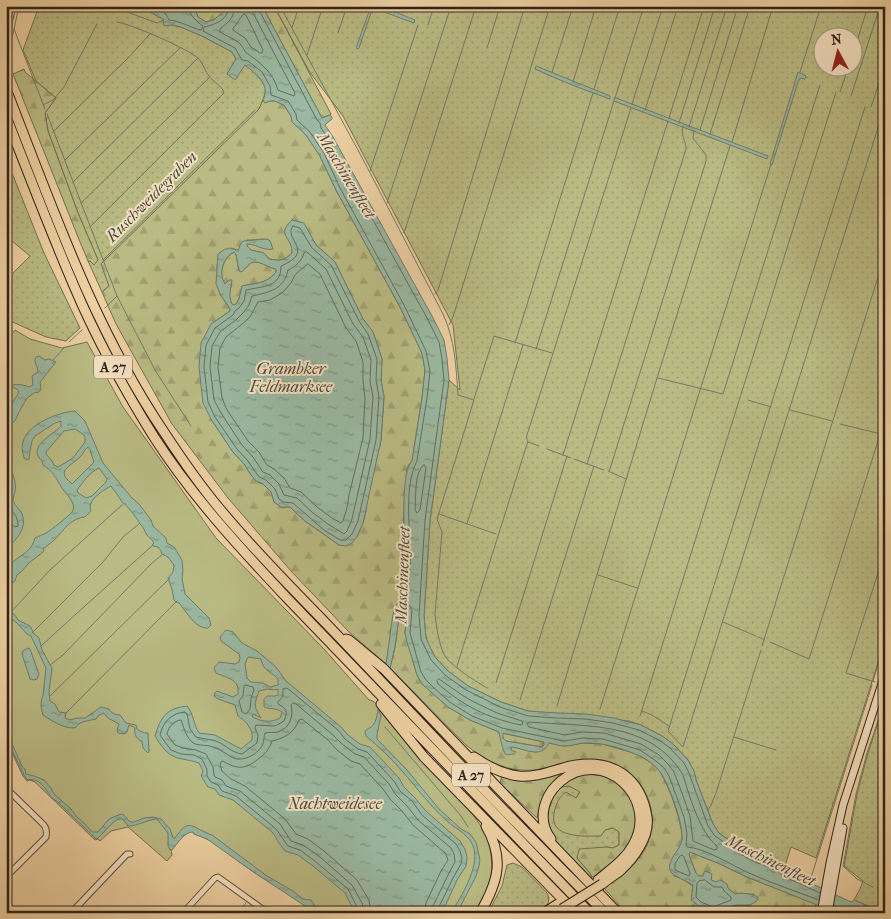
<svg xmlns="http://www.w3.org/2000/svg" width="891" height="919" font-family="'IM FELL French Canon',serif">
<defs>
<pattern id="grass-dots" width="8" height="8" patternUnits="userSpaceOnUse" patternTransform="scale(1.25)"><rect width="8" height="8" fill="#babb84"/><path d="M2 2h.1M6 6h.1" fill="none" stroke="#a0a071" stroke-width="1.8" stroke-linecap="round"/></pattern>
<pattern id="forest-firs" width="22" height="20" patternUnits="userSpaceOnUse" patternTransform="scale(1.25)"><rect width="22" height="20" fill="#babb84"/><path d="M5 1l3.5 6h-7zM16 11l3.5 6h-7z" fill="#a0a071"/></pattern>
<pattern id="water-ripples" width="26" height="14" patternUnits="userSpaceOnUse" patternTransform="scale(1.25)"><rect width="26" height="14" fill="#9ab8a2"/><path d="M2 4q2-2 4 0t4 0M15 11q2-2 4 0t4 0" fill="none" stroke="#7e9583"/></pattern>
</defs>
<rect width="100%" height="100%" fill="#eed1a3"/>
<filter id="stains"><feTurbulence type="fractalNoise" baseFrequency=".004" numOctaves="4"/><feColorMatrix values="0 0 0 0 .2 0 0 0 0 .09 0 0 0 0 .02 0 0 0 .5 -.17"/></filter>
<radialGradient id="worn" r=".72"><stop offset=".6" stop-color="#630" stop-opacity="0"/><stop offset="1" stop-color="#630" stop-opacity=".3"/></radialGradient>
<!-- grass -->
<path fill="url(#grass-dots)" stroke="#746f50" fill-rule="evenodd" d="M39,6h100l24,13 9,6 9,2 23,10 28,15 4,7 -9,15 17,-10c8,6 24,19 21,29 -1,5 -4,11 -6,16l-150,177 -7,6 -14,-31 10,-1 -20,-47 -30,-82 -3,-18 11,-15 -20,-17 -13,-31z
M274,6h611v635l-69,217 -25,-11 -7,22 -35,-15 -30,-21 -6,-9 -17,-44 -2,-9 -6,-11 -15,-16 -11,-8 -21,-11 -12,-4 -101,-10 -27,-9 -33,-16 -20,-15 -13,-14 -5,-9 -4,-10 -2,-22 6,-95 19,-141 11,10 -7,-65 -110,-209 -34,-45zM824,38h30v30h-30z
M6,158l38,95 36,75 -14,13 -20,-4 -40,-18v-39l24,-24 -24,-20z
M885,701v212l-31,-13 6,-11 3,-8 -19,-15 13,-72 11,-41z
M565,782l4,4 11,5 -4,7 29,32 8,-2 6,4v13l-6,3 -7,-1 -29,11 13,15 2,4 -1,1 -34,-35 -8,-11 -3,-11 4,-23z
M513,863l9,4 25,26 2,5 -1,6 -13,9h-47l14,-27 5,-21z"/>
<!-- forest -->
<path fill="url(#forest-firs)" stroke="#746f50" fill-rule="evenodd" d="M183,6h38l2,6 -9,8 -8,2 -8,-5 -3,-8z
M262,6h12l57,108 -1,1 -8,3z
M24,69l1,3 31,26 -11,15 3,18 30,82 20,47 -4,5 -4,-4h-2l-8,-19 -67,-168z
M263,100l2,3 5,-2h5l9,4 7,11 2,6 13,13 14,21 16,34 64,117 22,46 3,17 -3,28 -10,63c-6,5 -6,14 -6,22 -2,12 -2,25 -2,38 0,18 6,67 -6,80l-8,39 -4,24 -37,-32 -58,-61 -63,-73 -56,-74 -56,-100 -14,-32 7,-6 -8,-22 158,-155zM292,220l11,3 13,22 19,17 28,57 10,13 9,27 -1,21 3,17 -3,43 -14,60 -1,11 -3,12 -6,14 -18,8 -34,-24 -15,-14h-9l-7,-5 -3,-10 -8,-8 -4,-1 -8,-8 -7,-11 -11,-12 -22,-33v-95l19,-13v-2l-10,-15 -3,-27 2,-8 21,-10 7,-9c8,1 16,-3 23,1l2,8 -18,-5h-7v2l3,4 14,3 5,6c11,2 15,2 23,-6l1,-6 -4,-6z
M234,252l2,2 3,17 7,-3 6,-6h6l18,7v3c-9,12 -20,11 -34,14l-3,13 -4,7 -3,-2c-4,-7 -3,-12 0,-20l-6,1c-9,-10 -3,-27 8,-33z
M402,609h4l1,3 -2,21 12,42 5,8 26,24 22,13 29,12 5,15 -1,4 8,-1v-3h3l22,5 13,-9 15,3 19,-3 19,1 18,5 17,5 16,10 7,8 4,7 8,18 7,22 3,15v8l-3,6 -6,10 1,18 7,2 12,8 -1,5 34,16 10,-2h14l4,-11c-7,1 -13,-2 -19,0l-7,-6 -25,-12h-4l-3,-3 -7,-18 1,-3 30,12 27,13 69,27 -2,6 -6,3h-182l-22,-25c25,-17 51,-37 48,-72 -1,-16 -9,-32 -22,-43 -39,-31 -69,1 -110,-3 -21,-2 -38,-12 -54,-25l-76,-77 5,-21 5,-37z
M502,733l42,9 -2,5 -36,-6 -3,-3z
M558,773l1,4c-13,12 -18,24 -22,41l-37,-35 2,-8z
M587,774l16,2 14,6 17,19 2,28 -7,17 -14,15 -10,7 -2,4 -11,5 -2,-4 -13,-15 2,-9 27,-2 7,1 6,-3v-13l-6,-4 -8,2 -4,6c-16,0 -52,3 -47,-23 2,-9 4,-15 12,-21l10,6 4,-6 -11,-6 -7,1c5,-9 15,-12 25,-13z"/>
<!-- park -->
<path fill="#babb84" stroke="#746f50" d="M15,330l15,9 32,9 25,-6 36,65 93,131 108,111 45,51c10,1 18,20 25,27 17,19 34,38 51,57 16,18 38,37 44,61 7,29 0,44 -15,68h-161c-18,-17 -40,-28 -61,-42 -19,-13 -36,-31 -58,-37l-1,-2 -3,-1 -9,7 -10,12 1,5 -5,6 -39,-34 -17,4 -11,10 -2,-2 -3,1 -60,-58 -5,-2 -3,1 -4,-5 -17,-36v-383l5,-6 -5,-4v-4z"/>
<!-- water -->
<path fill="url(#water-ripples)" stroke="#6e7c6c" fill-rule="evenodd" d="M139,6h44l12,3 3,8 8,5 8,-2 9,-8 -2,-6h41l60,112 8,-3 2,2v2l-5,4 -2,2 8,12 99,179 12,24 3,18 2,22 -19,141 -6,95 2,22 9,19 13,14 20,15 33,16 27,9 29,2 29,1 28,4 27,7 21,11 11,8 15,16 6,11 2,9 17,44 6,9 30,21 35,15 1,2 66,31 3,-2 30,13h-47l-90,-36 -27,-13 -30,-12 -1,3 7,18 3,3h4l1,-4 3,-1 5,3 -1,6 5,2 4,-2 7,4 1,4 7,6c5,-2 18,0 23,3v3l-8,5h-14l-24,8 -13,-7 -8,-6 2,-15c-5,-3 -21,-10 -22,-13 -6,-11 9,-21 11,-32 2,-14 -13,-57 -22,-68 -6,-8 -16,-15 -25,-18 -16,-7 -35,-12 -52,-11 -6,1 -13,3 -19,3 -5,0 -10,-2 -15,-3 -8,17 -25,5 -38,4v3l5,2 -2,2 -8,1c-3,-4 -6,-17 -7,-23l-29,-12 -22,-13 -26,-23 -5,-9 -10,-33 -2,-9 2,-21 -1,-3h-4l-2,1 -5,37 -5,21 -4,-4c3,-17 4,-33 7,-50 2,-8 8,-14 10,-20 3,-16 3,-34 2,-50 -1,-16 -4,-73 7,-83l10,-63 3,-28 -3,-17 -22,-46 -64,-117 -16,-34 -14,-21 -14,-13 -1,-6 -7,-11 -9,-4h-5l-5,2 -2,-3c8,-16 -7,-26 -18,-35l-10,15 -8,-6 9,-15 -4,-7 -28,-15 -23,-10 -9,-2 -8,1 -1,-7zM503,733l41,9v3l-2,2 -36,-6 -3,-3z
M371,6h9l35,14 -1,3 -38,-14h-3l-2,4 -12,35 -1,1 -2,-1z
M536,66l74,30v3c-26,-9 -51,-19 -75,-30z
M798,72l8,4 -1,3 -5,-1 -2,4 -26,83 -2,-1z
M614,98h2l152,58 -1,3 -153,-58z
M292,220l12,3 12,22 19,17 28,57 10,13 9,27 -1,21 3,16 -3,44 -18,83 -6,14 -5,6 -6,3 -7,-1 -34,-24 -15,-14h-9l-7,-5 -3,-10 -8,-8 -7,-3 -5,-6 -7,-11 -11,-12 -22,-33 -8,-16 -4,-36 2,-24 10,-19 19,-13v-2l-10,-15 -4,-10 2,-30c6,-5 12,-8 19,-4l2,-1 1,-4 3,-4 24,-2 3,2 3,8c-11,2 -16,-5 -26,-5v2l4,4 13,3 5,6c11,2 15,2 23,-6 1,-16 -17,-17 0,-33zM234,252l2,2 3,17 2,1c3,-2 7,-7 10,-9 7,-4 17,5 25,6v3c-9,12 -20,11 -34,14l-3,13 -4,6 -3,-1c-4,-9 -1,-15 0,-24h-3l-4,4c-7,-10 -2,-27 9,-32z
M39,356l6,4 4,-1 7,3 -16,20 1,7 -2,3 -5,1 -7,5 -8,14 -4,9 -9,7v-14l13,-22 -2,-3 -4,-2 -7,6v-5c8,-5 15,-4 23,-1l4,-2 -1,-9 6,-4c0,-6 -5,-9 -2,-15z
M75,411l10,10 18,42 29,35 7,6 12,16 2,6 13,12 1,5 7,4 8,13 1,11 -1,7 3,16 24,24 2,7 -3,3c-13,1 -21,-16 -29,-25l-3,-1 -2,-2 -2,-11 -4,-11 5,-6 1,-7 -6,-8 -6,-3 -1,-3 -3,-4 -5,-1 -1,-1 2,-2c-2,-4 -5,-5 -7,-8 -3,-4 -3,-8 -7,-11 -3,-6 -13,-19 -18,-22l-3,-5 -8,-11c-7,4 -17,10 -20,17 -1,3 -1,5 0,8l-6,6c-13,1 -20,11 -28,20 -3,4 -8,7 -13,11l-1,4 -14,11 -7,8 -5,4 -2,6 -9,6c0,-5 -1,-12 0,-16 5,-14 25,-15 29,-33 4,-2 7,-3 11,-5 4,-2 24,-18 26,-21 2,-3 2,-5 1,-8 -2,-6 -7,-10 -11,-16 -6,-10 -8,-16 -19,-23l-1,-4c-16,-14 11,-26 19,-35v-5l-6,2 -20,13 -3,5 -2,10 -1,8 -2,1 -3,-2c-1,-5 -3,-10 -1,-16 4,-18 36,-30 52,-31zM75,429l6,4 4,3v6l-12,16 -15,9 -4,-2 -2,-4 -6,-7v-2l18,-21zM88,447l2,3 4,12 -22,22 -7,-7 -1,-5c4,-7 10,-9 16,-15 3,-3 4,-7 8,-10zM99,468l8,11 -1,3 -14,14 -6,2 -8,-5 -1,-3c6,-8 13,-18 22,-22z
M6,462c6,7 11,21 9,30 -1,3 -2,6 -2,9 2,5 7,8 9,13 6,15 -7,26 -16,36v-8c7,-5 3,-14 0,-21z
M6,608l9,7 3,5 12,6 4,8 5,4 3,12 10,18 -3,24 1,9 5,3 4,8 7,1 -1,5 5,2 7,-2h8l16,-11 8,2c2,4 6,6 11,6l6,8 10,2 1,4c4,3 6,4 11,4l1,18 -1,2 -5,-5 -1,-6c-5,-4 -8,-6 -7,-12l-1,-3 -5,-2 -2,7 -2,2 -7,-1 -1,-3 2,-6 -11,-6 -3,-4 -2,-1 -5,3 -2,3c-8,2 -17,2 -21,9 -13,0 -21,-6 -32,-13 -2,-7 -3,-13 0,-19l3,-28 -15,-32 -4,-2 -11,-12 -10,-7z
M226,630l7,2 9,11 15,8 19,16 10,14 55,46 7,8 12,9 10,3 29,31 5,9 11,11 11,13 34,30 5,8 2,8 -1,9 -9,14 -15,33h-89l-1,-6 -7,-14 -32,-27 -15,-11 -13,-4 -6,-8 -6,-10 -40,-33 -14,-5 -4,-6 -7,-2 -7,-11 2,-5 -4,-8c-6,-2 -11,-3 -17,-4 -14,-2 -20,-12 -27,-23 3,-11 8,-23 19,-27 4,-2 9,-2 13,-3 7,8 6,18 12,27l16,2 26,14 11,-9c2,-10 -6,-19 -14,-24l-3,-11 -17,-6 -4,-3 1,-3 2,-2 16,6 5,-3c2,-15 -11,-16 -22,-21l-2,-5 5,-6 16,2 4,-2 1,-4 -1,-4 -18,-13 -1,-4zM248,657l13,2c1,4 2,8 6,11 6,6 12,5 11,15l-8,2 -7,-4 -12,-1 -4,-4 -2,-14zM267,689l7,1 4,-1v6l-3,1h-8l-3,3v8c7,3 11,0 18,5l-2,6c-8,5 -21,4 -28,-2l1,-2 8,4c-1,-2 -3,-4 -4,-7 -4,-6 0,-14 2,-20z
M28,648l2,1 9,25 -2,5 -3,1 -4,-1 -8,-25 1,-3z
M378,710l3,5 -4,20v4l30,31 32,39 22,20 9,5 6,8 4,18 -1,6 -3,10 -19,37h-6c10,-16 28,-45 23,-64 -3,-13 -16,-19 -26,-27 -17,-15 -31,-34 -46,-51 -11,-13 -23,-24 -36,-35l-1,-5c2,-2 4,-3 6,-4 5,-4 6,-11 7,-17z
M6,731l17,37 2,1 1,5 8,2 10,4 7,8 3,6 16,14 7,9 7,6 8,9h6l11,-13 12,-5 3,1 5,6 2,1h3l10,-4 9,-1 8,2 9,10 3,9h2c15,-22 16,-10 37,-3l55,41 26,15 10,8 8,1 4,6 10,7h-9l-8,-5 -56,-37 -45,-32 -13,-5 -1,-2c-9,0 -15,11 -21,18h-2l-2,-4v-13l-11,-14c-11,1 -19,7 -29,7 -2,-3 -4,-6 -6,-7 -7,-2 -19,15 -24,19l-2,1 -36,-35c-2,-2 -5,-4 -7,-5 -8,-9 -12,-22 -26,-19l-3,-5 -18,-37z"/>
<g fill="none" stroke-linecap="round" stroke-linejoin="round">
<!-- shore -->
<path stroke="#646e5e" stroke-width="1" d="M150,6l16,8 3,6c12,1 22,8 32,10l2,-4c-7,-5 -14,-11 -15,-20
M227,6c4,13 -13,19 -23,21l-1,4 32,17 7,12 6,1 14,11 8,14 1,9 17,6 8,13 1,6 13,12 14,21 16,35 64,117 22,46 4,20 -3,27 -10,63c-13,24 -7,65 -7,92 1,7 0,15 -1,23 0,9 0,18 -4,26l5,4 2,4 -2,23 11,39 5,8 8,8 17,15 21,13 30,12 62,13 19,-3 20,1 37,11 16,11 8,7 5,8 15,41 3,17 -1,11 1,2c18,1 44,18 62,26 22,10 46,18 70,27
M233,6c3,12 -5,16 -13,23v3c6,4 16,7 21,13 3,3 3,7 7,9 14,10 25,19 30,36l16,6 1,-3 -42,-80 -1,-7
M258,6l1,4 58,110 3,3 1,5 8,12 98,178 12,24 3,17 2,21 -19,140 -6,95 2,24 10,21 14,15 21,15 34,17 28,9 29,2 29,1 27,4 26,7 20,10 11,8 14,15 5,10 19,53 7,10 32,22 32,14 4,4 37,17
M244,14l2,1 17,35 -1,3h-2l-9,-6 -6,-9 -12,-8v-2c4,-3 8,-13 11,-14z
M293,226l7,2 12,20 19,17 28,56 9,13 9,25 -1,21 3,17 -3,43 -18,81 -6,13 -6,6h-6l-16,-10 -15,-13 -16,-14 -10,-1 -4,-3 -4,-10 -9,-9 -7,-3 -11,-16 -11,-12 -22,-32 -7,-15 -4,-35 2,-22 9,-17 18,-13 2,-4 4,-3 5,-7 2,-11c17,-4 35,-2 35,-24 36,-15 1,-27 12,-40z
M307,252l19,17 27,55 10,13 8,23 -1,21 3,16 -3,42 -18,80 -5,12 -3,3 -16,-10 -15,-11 -16,-15 -13,-3 -5,-11 -9,-9 -7,-3 -10,-15 -11,-12 -21,-32 -7,-13 -4,-33 2,-21 8,-14 17,-13 7,-7 5,-7 3,-9c17,-4 32,-6 36,-26 7,-3 14,-9 16,-17z
M308,264l12,10 26,54 10,13 7,21v19l2,17 -2,40 -14,57 -2,13 -4,13 -2,2 -9,-5 -15,-11 -16,-15 -11,-4 -6,-10 -10,-9 -7,-4 -8,-13 -11,-11 -21,-31 -5,-12 -4,-31 2,-19 6,-11 15,-12 9,-8 8,-15 12,-2 12,-7 9,-10 4,-8z
M424,465l2,3 -6,42 -3,3 -2,-3c1,-11 -1,-39 9,-45z
M6,472c2,5 4,11 4,16 0,6 -4,10 -1,16 3,10 9,10 9,22l-3,1 -4,-4 -5,-1
M439,679l23,16 10,6 25,12 25,8 1,3 -2,1c-34,-7 -57,-19 -83,-41l-1,-3z
M245,685l8,2 1,3 -3,8 -1,11 -4,5 -4,-2 -3,-11 4,-5 1,-9z
M530,722c55,5 120,-2 153,53 6,20 17,58 34,71v3l-3,1 -21,-9 -3,-25 -8,-23 -8,-21 -6,-8 -9,-9 -18,-11 -37,-11 -22,-1 -17,3 -36,-8 -2,-3z
M680,856l2,-1 2,2 6,16 -1,3 -14,-6v-6z
M705,880l9,7h8l2,4 7,6v3l-18,7 -12,-5 -5,-5 1,-14 2,-2z
M357,913l-1,-8 -8,-16 -32,-27 -16,-12 -12,-4 -12,-17 -40,-33 -14,-5 -4,-6 -7,-3 -4,-6v-6l-5,-11 -8,-4 -13,-1 -10,-4 -6,-8 -5,-7c3,-14 12,-22 25,-23l2,2 3,15 6,8c6,2 14,2 20,4 10,4 16,12 26,13l15,-11 1,-8 -3,-7 1,-3 19,1 9,-5c4,-10 3,-12 -6,-17v-2l5,-6v-7l4,-1 51,42 7,9 13,10 9,3 27,29 6,10 12,10 10,14 34,29 4,7 2,7 -1,6 -8,14 -15,31v4
M364,913l-2,-10 -10,-18 -32,-28 -17,-12 -12,-4 -11,-17 -40,-33 -14,-5 -4,-6 -7,-3 -1,-2 -1,-8 -7,-13 -10,-4 -13,-2 -8,-3 -8,-11c1,-7 8,-14 14,-14 3,7 4,15 10,21 5,6 15,3 22,6 8,2 13,8 21,11 9,4 25,-4 29,-14 1,-3 1,-8 2,-11 4,-1 9,0 13,-1 12,-4 16,-16 13,-27l2,-2h2l38,32 9,9 13,10 9,3 25,27 7,11 11,11 11,14 33,28 3,6 1,8 -7,13 -15,31 -2,7
M371,913l-2,-13 -12,-20 -33,-29 -16,-12 -12,-5 -11,-15 -40,-33 -14,-7 -9,-8 -2,-7 1,-2 2,-1c13,8 22,9 34,-1 8,-6 12,-10 15,-19 13,-3 22,-8 27,-21l3,-1 26,21 9,10 14,11 9,3 23,25 7,10 12,12 11,14 32,28 2,4 1,3 -7,11 -15,32 -2,10"/>
<!-- stream -->
<path stroke="#6e7c6c" stroke-width="1" d="M103,6l24,6 30,11 7,-3
M280,6l86,159 77,149c12,26 13,52 15,81l16,5 -37,119 5,13 -7,82c1,11 4,32 10,42 6,10 32,26 42,32
M394,13l2,-7
M428,25l6,-19
M292,28l7,-22
M14,29l31,80
M338,33l9,-27
M8,39l3,-1 2,-4 6,-28
M487,48l13,-42
M854,51l14,-45
M307,55l16,-49
M552,72l21,-66
M800,72l21,-66
M573,82l23,-76
M594,89l26,-83
M840,92l8,-24
M851,96l29,-90
M615,98l29,-92
M632,104l31,-98
M43,105l10,-5 11,-13 33,-63
M865,107l-197,624 15,16 199,-632
M871,107l14,-41
M645,110l33,-104
M883,112l2,-7
M47,114l70,182 -12,12
M669,118l35,-112
M679,123l36,-117
M689,127l38,-121
M700,130l38,-124
M54,131l74,-73 22,-24
M710,134l40,-128
M732,142l41,-136
M65,160l115,-112
M370,171l48,-146
M74,181l123,-122
M81,203l128,-125
M387,203l64,-197
M90,227l134,-134c-2,-8 -10,-10 -15,-17 -4,-5 -6,-12 -10,-17 -10,-10 -68,-35 -82,-37
M403,233l2,-3 71,-224
M103,260l152,-150
M435,294l3,-4 87,-284
M117,296l38,74 36,56
M449,325l4,-8 97,-311
M69,342l13,-12
M515,343l78,-250
M536,349l78,-248
M53,360l11,-12
M658,378l65,16 97,-309
M474,399l20,-63 58,17
M748,400l23,7
M790,410l42,11
M840,424l45,11
M528,442l11,4
M547,449l24,9
M563,455l105,-334
M574,459l30,11
M587,464l99,-315c0,-8 -6,-15 -3,-23
M608,471l18,8
M609,472l97,-311v-6l-13,-17 1,-8
M439,514l57,20
M467,524l56,-179
M598,575l39,13
M11,612l39,-42 73,-66
M723,622l33,14
M32,633l71,-71 20,-25 16,-13
M759,637l6,3
M770,642l39,17 76,-240
M41,646l35,-32 77,-69
M762,646l123,-391
M50,665l13,-10 89,-92 11,-9
M457,666l71,-225 -2,-3 1,-3 104,-327
M873,681l12,-38
M875,682l-29,-9 39,-122
M496,683l71,-227
M50,696l120,-118
M520,700l74,-234
M557,706l100,-328 73,-232
M600,709l171,-545
M642,711l10,4 17,11
M65,714l112,-113
M640,716l196,-624
M385,727l76,89 7,11
M734,737l42,13
M708,810l3,-5 5,-12 45,-143
M809,884l63,-199
M873,887l-16,-8 -14,-13 13,-72 11,-41 18,-53
M878,889l7,3
M237,913l9,-10"/>
<!-- minor casing -->
<g stroke="#5d4e3d" stroke-width="7">
<path id="minor" d="M6,36l7,-30
M6,788l38,37c3,4 3,7 2,12l-40,40
M71,913l56,-59h3
M183,913l32,-35 3,-1 50,36"/>
</g>
<!-- secondary casing -->
<g stroke="#2d231b" stroke-width="9">
<path id="secondary" d="M821,913l9,-50 13,-58 42,-131
M828,913l15,-85"/>
</g>
<!-- motorway casing -->
<g stroke="#2d231b" stroke-width="11">
<path id="motorway" d="M6,89c46,117 87,238 158,343 17,26 35,52 55,76 37,45 79,86 120,129 69,72 137,146 208,217 19,20 39,39 58,59
M6,116c22,57 44,114 68,170 22,52 50,103 80,151 38,59 85,110 133,161l303,315
M346,639l3,1 35,29 234,244
M381,704l43,53 152,156
M474,757c14,10 29,17 45,19 20,2 38,-8 57,-11 38,-6 65,14 71,52 3,19 -13,41 -26,53 -6,5 -13,9 -19,14
M551,839c-9,-12 -10,-26 -4,-40 3,-7 8,-13 14,-18 42,-35 99,17 72,64 -8,15 -22,24 -35,35
M480,913c18,-31 25,-54 6,-87
M544,913l14,-9"/>
</g>
<!-- minor -->
<use href="#minor" stroke="#f4e1c3" stroke-width="5"/>
<!-- secondary -->
<use href="#secondary" stroke="#f4e1c3" stroke-width="7"/>
<!-- motorway -->
<use href="#motorway" stroke="#eed1a3" stroke-width="9"/>
<!-- motorway-bridge casing -->
<g stroke="#2d231b" stroke-width="11" stroke-linecap="butt">
<path id="motorway-bridge" d="M562,909l40,-25"/>
</g>
<!-- motorway-bridge -->
<use href="#motorway-bridge" stroke="#eed1a3" stroke-width="9"/>
</g>
<g text-anchor="middle" stroke-width="4" stroke-linejoin="round" paint-order="stroke">
<!-- shield labels -->
<g fill="#f4e1c3" stroke="#695c4d" stroke-width="1">
<rect x="94" y="355.5" width="38" height="23" rx="4"/>
<rect x="452" y="763.5" width="38" height="23" rx="4"/>
</g>
<g font-size="14" font-weight="bold" fill="#2d231b">
<text x="113" y="372">A 27</text>
<text x="471" y="780">A 27</text>
</g>
<!-- water labels -->
<g font-size="16" font-style="italic" fill="#48483d" stroke="#f4e1c3">
<text transform="translate(347 175) rotate(59)" y="6">Maschinenfleet</text>
<text transform="translate(151 196) rotate(-45)" y="6">Ruschweidegraben</text>
<text x="291" y="374">Grambker<tspan x="291" dy="18">Feldmarksee</tspan></text>
<text transform="translate(402 575) rotate(-88)" y="6">Maschinenfleet</text>
<text x="335" y="809">Nachtweidesee</text>
<text transform="translate(771 860) rotate(26)" y="6">Maschinenfleet</text>
</g>
</g>
<!-- margin -->
<rect width="891" height="919" fill="none" stroke="#eed1a3" stroke-width="25"/>
<rect x="8" y="8" width="876" height="904" fill="none" stroke="#2d231b" stroke-width="2.5"/>
<rect x="12" y="12" width="866" height="894" fill="none" stroke="#2d231b"/>
<!-- north arrow -->
<g transform="translate(838 52) rotate(353)"><circle r="24" fill="#f4e1c3" stroke="#a49580"/>
<path d="M0-4L9 19L0 12L-9 19Z" fill="#8f2418"/>
<text y="-8" font-size="14" font-weight="bold" text-anchor="middle" fill="#2d231b">N</text>
</g>
<rect width="100%" height="100%" filter="url(#stains)"/>
<rect width="100%" height="100%" fill="url(#worn)"/>
</svg>
